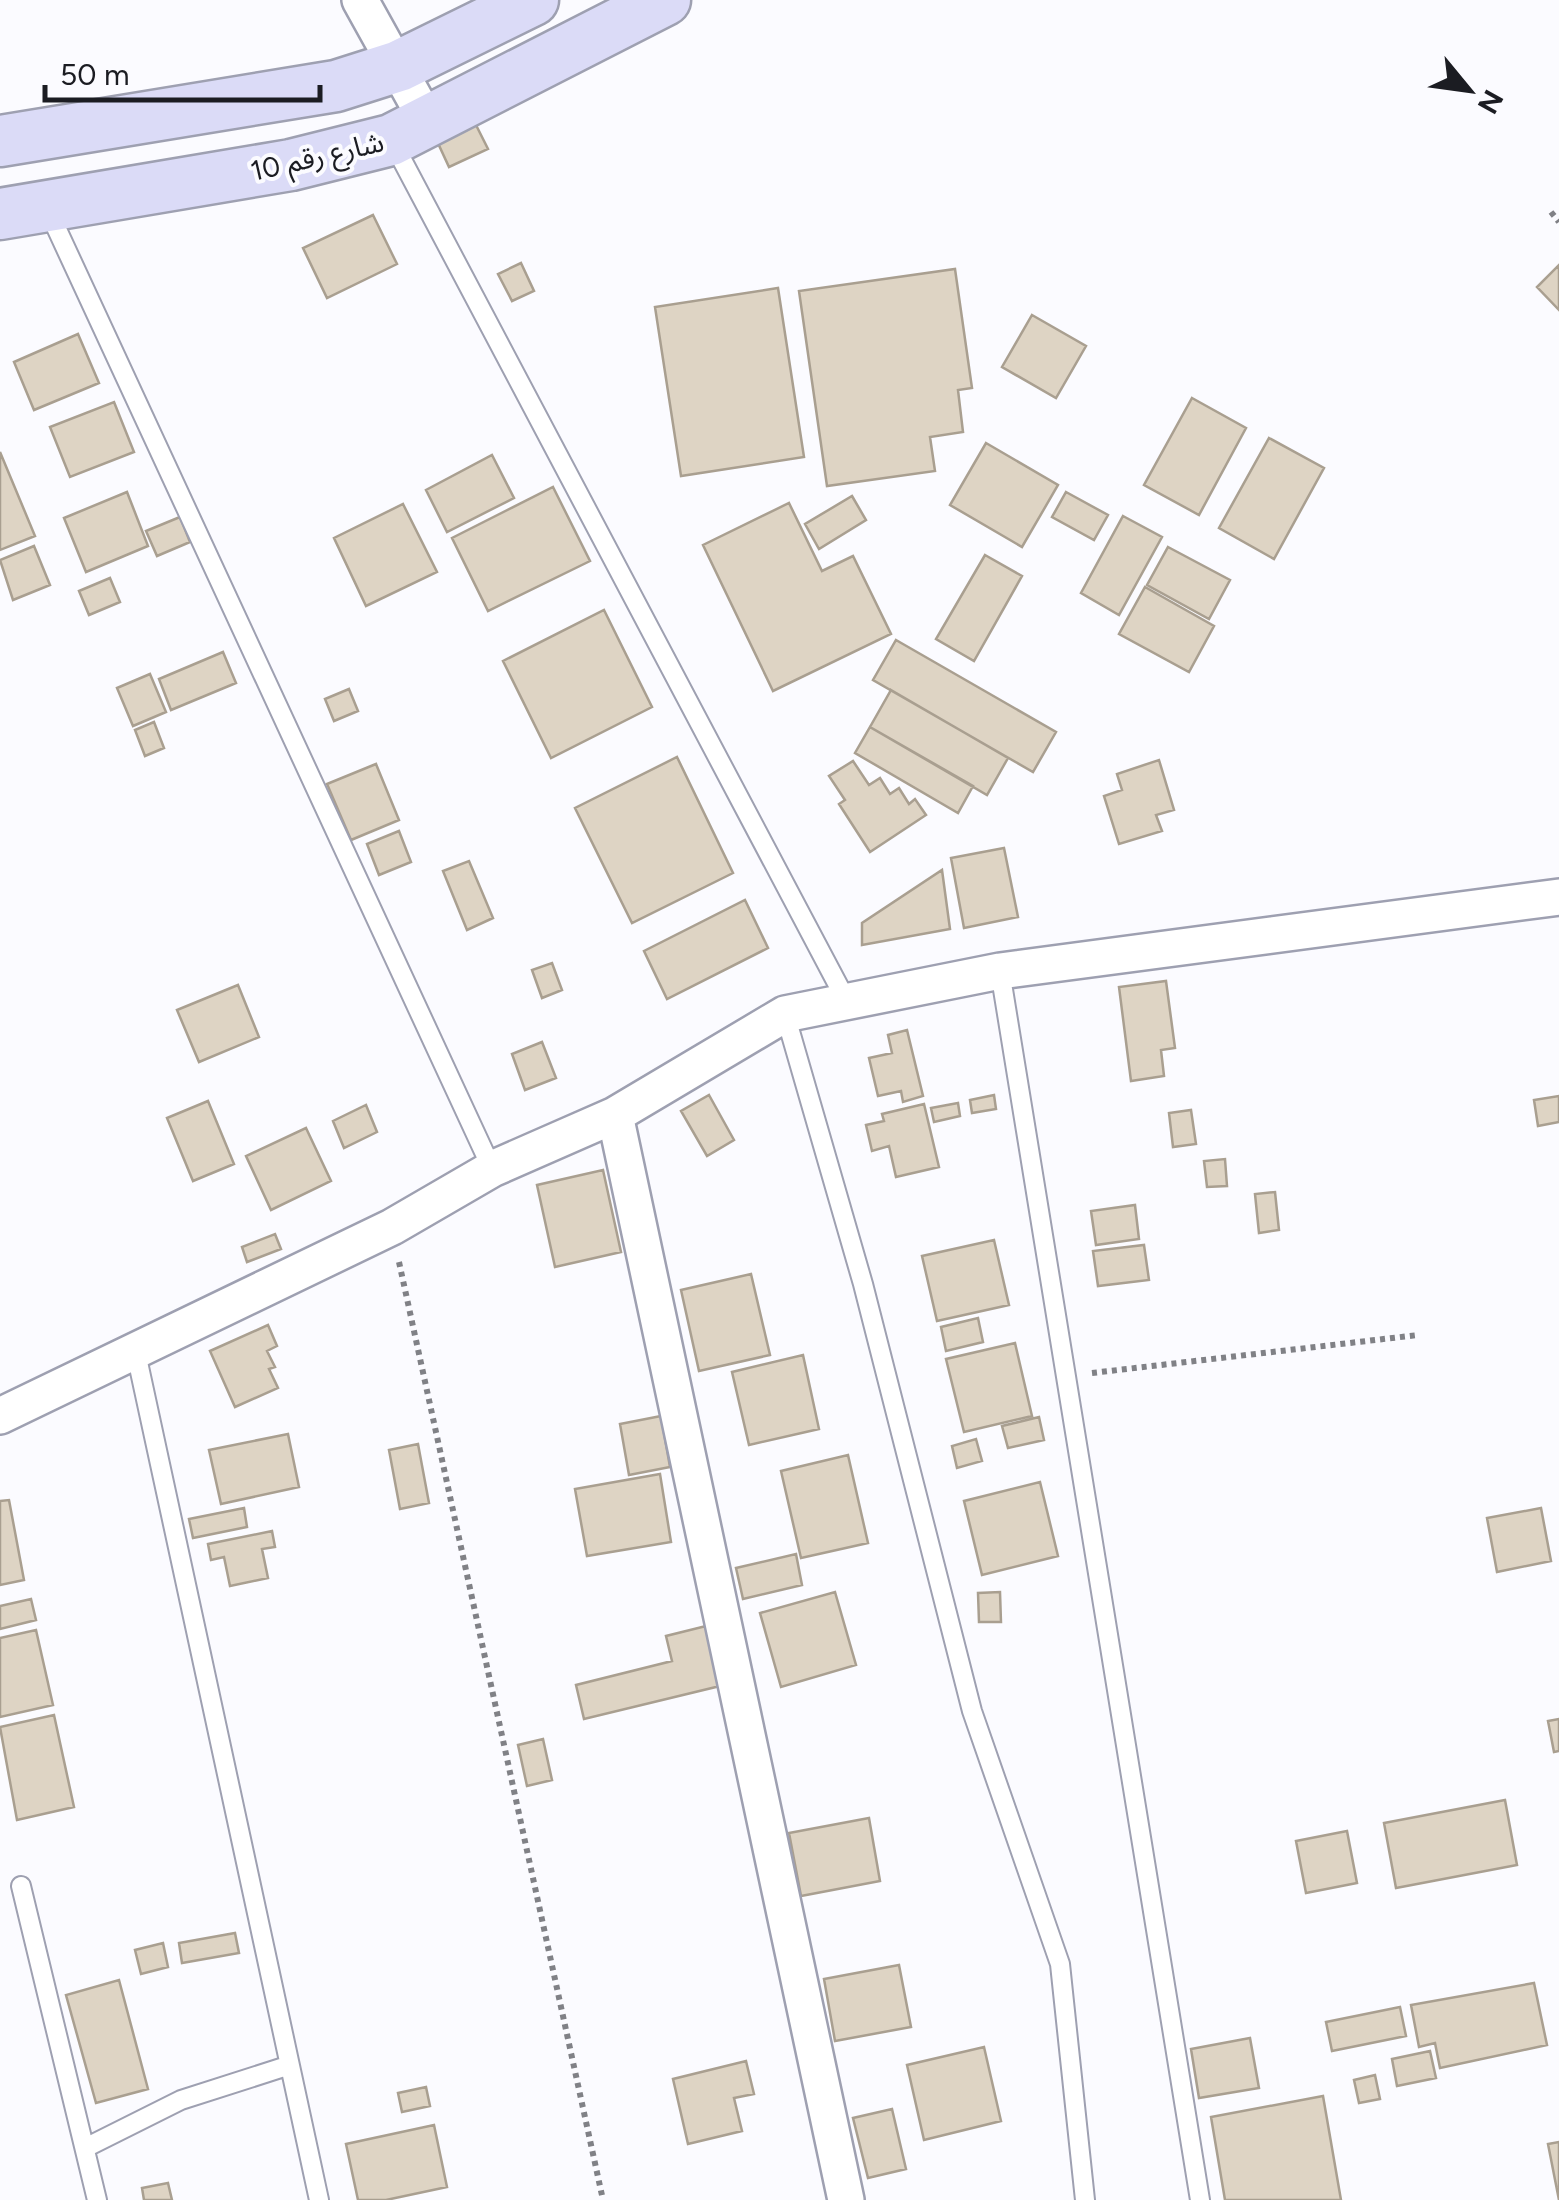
<svg xmlns="http://www.w3.org/2000/svg" width="1559" height="2200" font-family="Figtree,'Noto Sans Arabic',sans-serif">
<rect width="100%" height="100%" fill="#fbfbff"/>
<!-- building -->
<path fill="#ded4c4" stroke="#a99f90" stroke-width="2.5" d="M475,123l13,26 -39,18 -12,-26z
M373,215l24,49 -70,34 -24,-50z
M521,263l13,28 -22,10 -14,-27z
M1559,265v45l-22,-23z
M955,269l17,119 -14,2 5,42 -33,5 5,34 -108,15 -28,-195z
M778,288l26,169 -123,19 -26,-169z
M1032,315l54,31 -30,52 -54,-31z
M78,334l21,49 -65,27 -20,-48z
M1192,398l54,30 -47,87 -55,-30z
M114,402l20,50 -64,25 -20,-50z
M1269,438l55,30 -50,91 -55,-31z
M986,443l72,42 -36,62 -72,-42z
M0,452l35,84 -35,14z
M492,455l22,43 -67,34 -21,-42z
M553,487l37,74 -102,50 -36,-73z
M127,492l21,54 -62,26 -22,-54z
M1066,492l42,23 -14,25 -42,-23z
M852,496l14,24 -47,29 -14,-25z
M789,503l33,68 31,-15 38,78 -118,57 -70,-146z
M403,504l34,68 -71,34 -32,-68z
M1123,516l39,21 -43,78 -38,-22z
M180,517l10,25 -33,14 -11,-25z
M34,546l16,39 -37,15 -13,-40z
M1168,547l62,33 -21,39 -62,-34z
M985,555l37,21 -48,85 -38,-22z
M110,578l10,24 -31,13 -10,-24z
M1145,587l69,39 -25,46 -70,-38z
M604,610l48,97 -101,51 -48,-97z
M896,640l160,92 -23,40 -160,-92z
M223,652l13,31 -65,27 -12,-31z
M150,674l16,38 -33,14 -16,-38z
M349,689l9,22 -24,10 -9,-22z
M891,690l117,68 -21,37 -117,-68z
M154,722l10,26 -19,8 -10,-26z
M870,727l103,59 -15,27 -103,-60z
M677,757l56,116 -101,50 -57,-115z
M1159,760l15,50 -18,5 6,16 -43,13 -15,-48 18,-6 -5,-16z
M853,761l16,24 11,-7 10,16 9,-6 10,16 6,-5 11,16 -56,37 -31,-48 6,-4 -16,-24z
M376,764l23,56 -48,20 -24,-56z
M399,831l12,31 -32,13 -12,-31z
M1004,848l14,69 -54,11 -13,-70z
M469,861l24,57 -26,12 -24,-59z
M942,870l8,59 -88,16v-22z
M745,900l23,48 -101,51 -23,-48z
M552,963l10,27 -20,8 -10,-28z
M1166,981l9,67 -14,2 3,26 -33,5 -12,-94z
M238,985l21,52 -60,25 -22,-52z
M907,1030l16,66 -20,6 -2,-11 -23,5 -9,-38 23,-5 -4,-18z
M542,1042l14,36 -31,12 -13,-36z
M709,1095l25,45 -27,16 -26,-45z
M994,1095l2,14 -24,4 -2,-13z
M1559,1096v26l-21,4 -4,-26z
M208,1101l26,63 -41,17 -26,-63z
M958,1103l2,13 -26,6 -3,-14z
M924,1104l15,63 -43,10 -7,-31 -17,5 -6,-26 18,-4 -2,-7z
M366,1105l11,27 -33,16 -11,-27z
M1191,1110l5,34 -23,3 -4,-34z
M306,1128l25,53 -60,29 -25,-54z
M1225,1159l2,27 -20,1 -3,-26z
M603,1170l18,82 -66,15 -18,-82z
M1275,1192l4,38 -20,3 -4,-39z
M1135,1205l4,34 -43,6 -5,-34z
M275,1234l6,15 -34,13 -5,-15z
M994,1240l15,65 -72,16 -15,-65z
M1144,1245l5,35 -51,6 -5,-35z
M751,1274l19,81 -71,16 -18,-81z
M978,1318l5,24 -37,9 -5,-24z
M268,1325l9,21 -10,5 8,16 -6,2 9,19 -43,19 -25,-56z
M1015,1343l17,73 -68,16 -18,-73z
M803,1355l16,74 -70,16 -17,-73z
M661,1416l9,51 -41,8 -9,-51z
M1039,1417l5,23 -36,8 -6,-22z
M288,1434l11,53 -78,17 -12,-54z
M976,1439l6,22 -25,7 -5,-22z
M418,1444l11,59 -29,6 -11,-59z
M848,1455l20,88 -67,15 -20,-87z
M660,1474l11,68 -84,14 -12,-67z
M1040,1482l18,74 -76,19 -18,-74z
M9,1500l15,80 -24,5v-84z
M244,1508l3,19 -54,11 -4,-19z
M1541,1508l10,53 -54,11 -10,-54z
M272,1531l3,16 -13,2 6,29 -38,8 -6,-29 -13,3 -3,-16z
M796,1554l6,31 -59,14 -7,-31z
M835,1592l21,73 -75,22 -21,-74z
M1000,1592l1,30h-22l-1,-29z
M31,1599l5,21 -36,9v-23z
M706,1626l14,60 -136,33 -8,-34 96,-24 -6,-25z
M36,1630l17,75 -53,12v-79z
M54,1715l20,92 -57,13 -17,-93z
M1559,1719v32l-5,1 -6,-31z
M543,1739l9,41 -25,6 -9,-41z
M1505,1800l12,65 -121,23 -12,-65z
M869,1818l11,63 -79,15 -12,-63z
M1347,1831l10,52 -51,10 -10,-52z
M235,1933l4,20 -57,10 -3,-20z
M163,1943l5,24 -27,7 -6,-24z
M899,1965l12,62 -76,14 -11,-62z
M119,1980l29,109 -52,14 -30,-108z
M1534,1983l13,62 -107,23 -5,-25 -16,4 -8,-42z
M1400,2007l6,29 -74,15 -6,-29z
M1250,2038l9,50 -60,10 -8,-49z
M984,2047l17,74 -77,19 -17,-75z
M1430,2051l6,27 -39,8 -5,-27z
M746,2061l8,33 -20,4 8,33 -54,13 -15,-65z
M1375,2075l5,24 -21,4 -5,-23z
M426,2087l4,19 -28,6 -4,-19z
M1323,2096l18,104h-116l-14,-83z
M892,2109l14,60 -38,9 -15,-60z
M434,2125l13,62 -61,13h-28l-12,-56z
M1559,2142v58l-11,-56z
M168,2183l4,17h-28l-2,-12z"/>
<g fill="none" stroke-linecap="round" stroke-linejoin="round">
<!-- lane casing -->
<g stroke="#9ea0b1" stroke-width="22">
<path id="lane" d="M392,141l454,859
M48,210l444,959
M1000,971l200,1229
M785,1014l78,270 109,427 88,253 25,236
M136,1353l183,847
M21,1886l76,314
M85,2148l96,-48 106,-34"/>
</g>
<!-- street casing -->
<g stroke="#9ea0b1" stroke-width="40">
<path id="street" d="M360,0l66,119
M615,1115l231,1085
M0,1416l392,-189 100,-58 123,-54 170,-101 215,-43 559,-74"/>
</g>
<!-- secondary casing -->
<g stroke="#9ea0b1" stroke-width="55">
<path id="secondary" d="M0,141l336,-55 63,-20 134,-66
M0,214l291,-49 100,-25 274,-140"/>
</g>
<!-- path -->
<path stroke="#808186" stroke-width="6" stroke-dasharray="5 5" stroke-linecap="butt" d="M1551,212l8,10
M399,1262l204,938
M1092,1373l326,-38"/>
<!-- lane -->
<use href="#lane" stroke="#fff" stroke-width="18"/>
<!-- street -->
<use href="#street" stroke="#fff" stroke-width="35"/>
<!-- secondary -->
<use href="#secondary" stroke="#dbdbf7" stroke-width="50"/>
</g>
<g text-anchor="middle" stroke-width="8" stroke-linejoin="round" paint-order="stroke">
<!-- street labels -->
<g font-size="28" fill="#1b1c22" stroke="#fbfbff">
<text transform="translate(317 156) rotate(-13)" y="10">شارع رقم 10</text>
</g>
</g>
<!-- north arrow -->
<g transform="translate(1469 90) rotate(119)" stroke="#fbfbff" stroke-width="8" paint-order="stroke">
<path d="M0-8L18 38L0 25L-18 38Z" fill="#1b1c22"/>
<text y="-15" font-size="28" font-weight="bold" text-anchor="middle" fill="#1b1c22">N</text>
</g>
<!-- scale -->
<path d="M45 85v15h275v-15" fill="none" stroke="#1b1c22" stroke-width="5"/>
<text x="60" y="85" font-size="30" fill="#1b1c22" stroke="#fbfbff" stroke-width="8" paint-order="stroke">50 m</text>
</svg>
